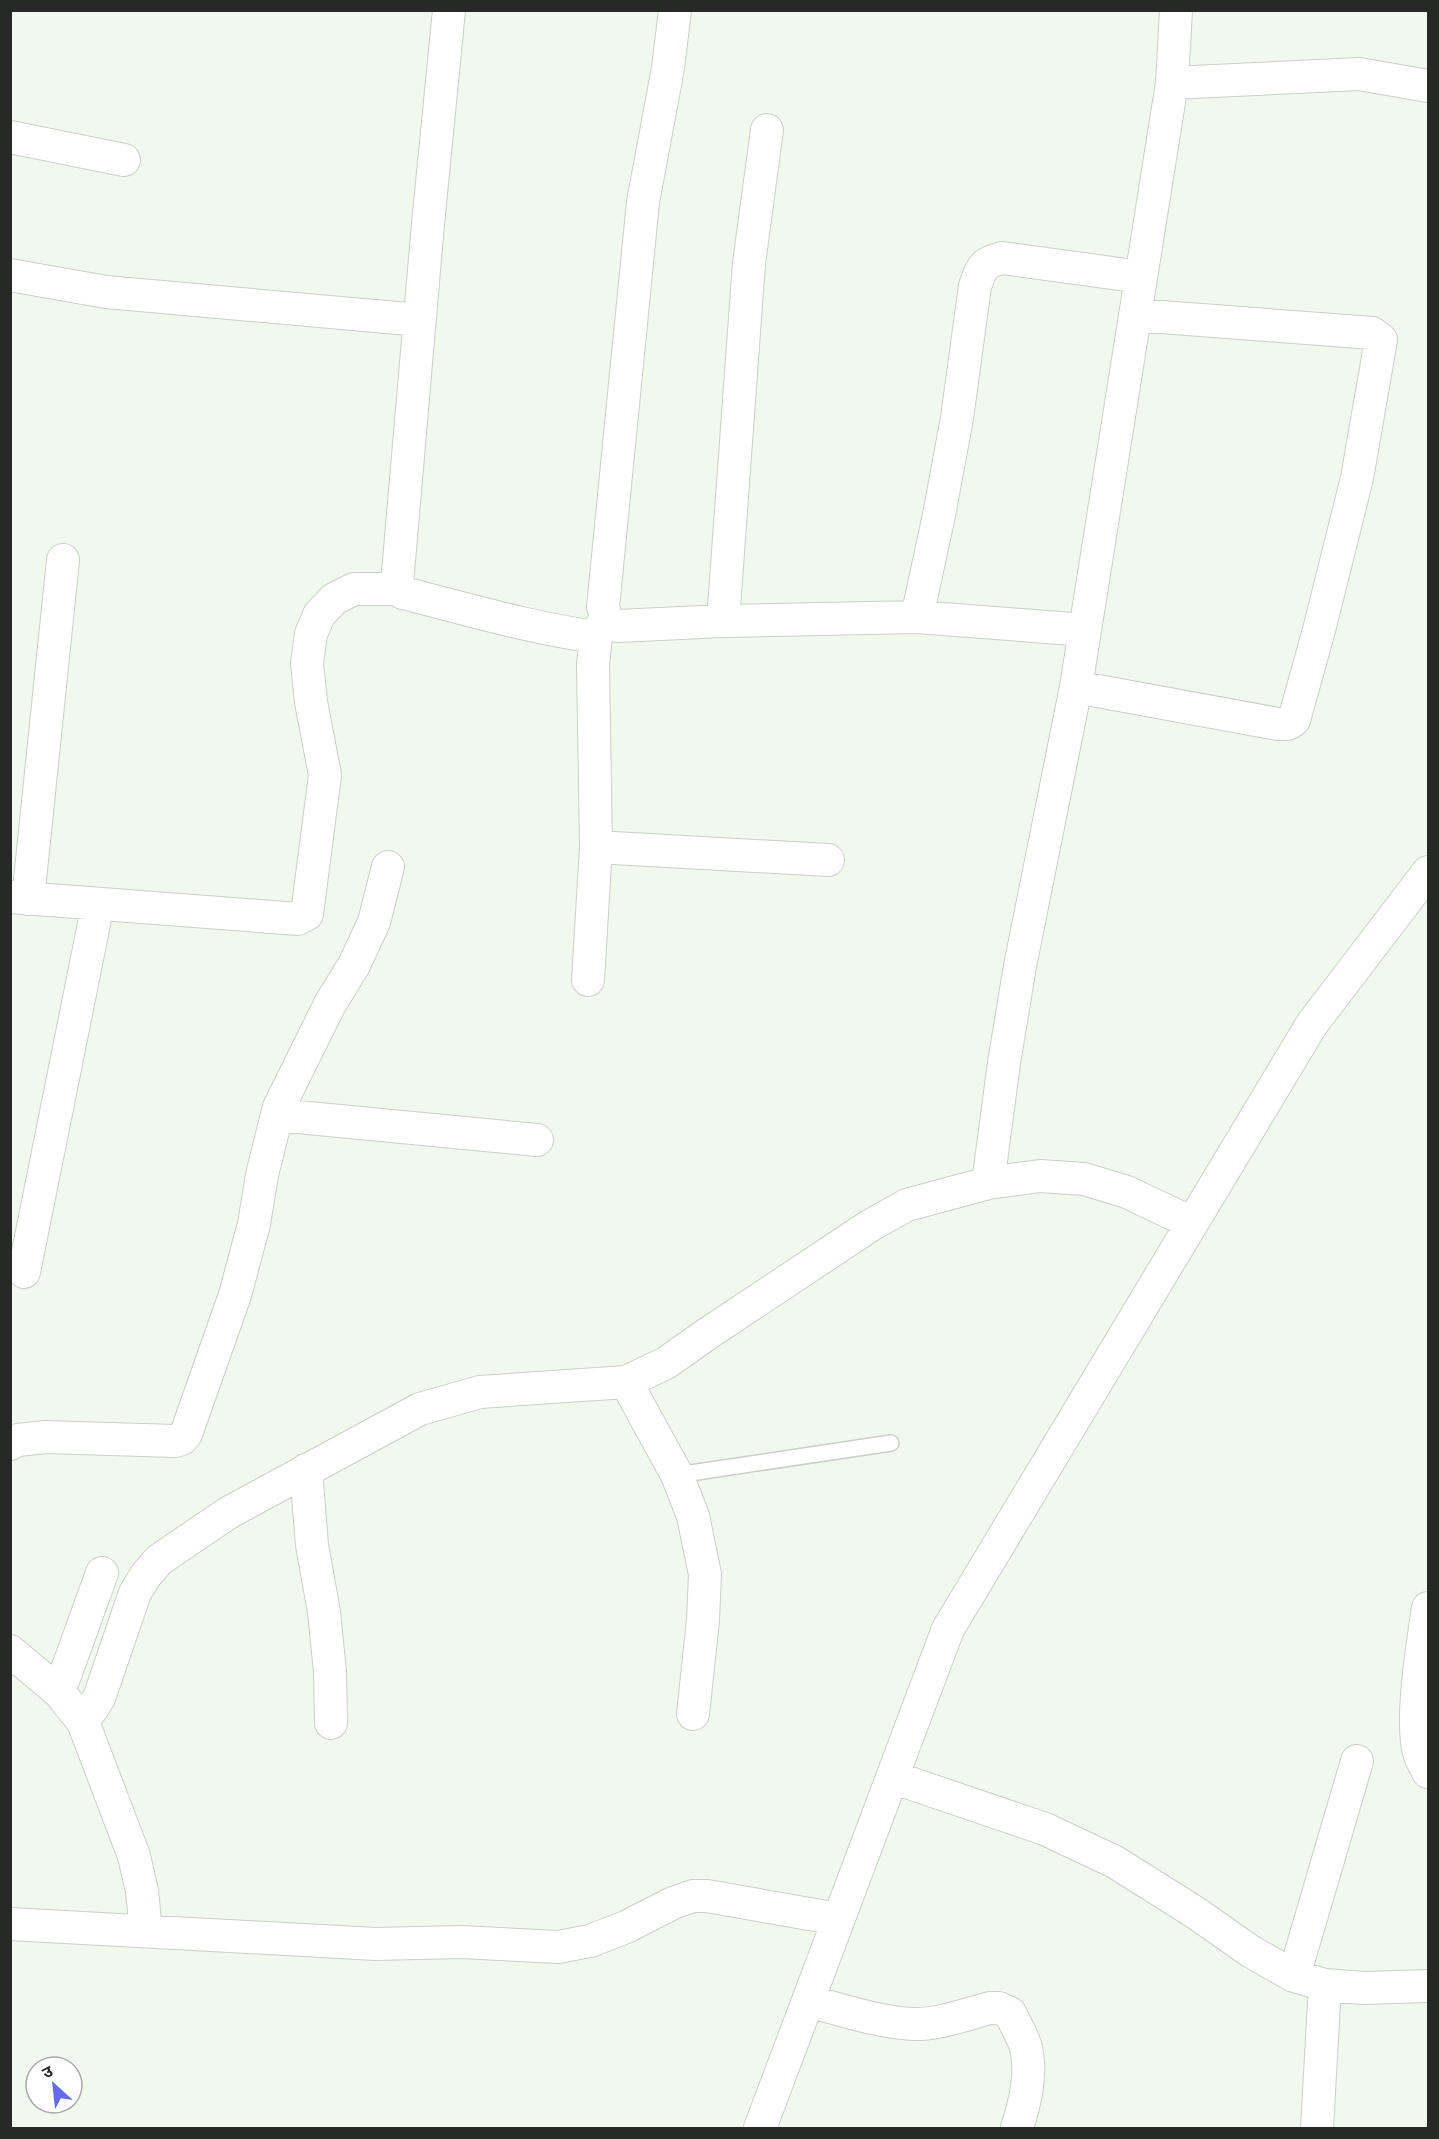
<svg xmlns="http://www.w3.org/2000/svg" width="1439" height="2139" font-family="Signika,'Noto Sans Devanagari',sans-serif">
<rect width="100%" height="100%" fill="#f1f9ef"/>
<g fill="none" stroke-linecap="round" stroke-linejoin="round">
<!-- lane casing -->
<g stroke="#c9d1c7" stroke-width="18">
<path id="lane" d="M677,1475l214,-32"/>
</g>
<!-- street casing -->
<g stroke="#c9d1c7" stroke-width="34">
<path id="street" d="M449,10l-21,214 -31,360 6,9c64,16 127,35 193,44
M675,10l-7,58 -25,134 -40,405c3,11 4,16 15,19l105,-5 194,-4 168,13
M1172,83l4,-73
M10,137l114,23
M10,275l96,17 314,28
M917,617l22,-102 18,-97 18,-132c7,-19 8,-24 28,-28l138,19
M723,621l26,-358 18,-133
M1076,687l202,37h10l6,-4 25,-90 38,-152 24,-138 -9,-7 -237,-18
M596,847l232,13
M10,897l288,22 9,-5 18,-139 -14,-73 -4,-39 4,-29 8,-19 15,-16 20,-10h45
M28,899l35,-339
M588,980l8,-133 -3,-182 3,-28 9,-18
M277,1115l260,25
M988,1183l16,-120 16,-97 56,-279 96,-604 187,-9 69,12
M24,1272l74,-368
M626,1382l51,93 16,41 12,58 -2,46 -10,94
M10,1444l8,-4 27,-3 130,4 7,-2 4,-5 49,-139 19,-71 8,-49 17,-68 51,-103 24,-39 20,-43 14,-55
M306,1470l6,75 12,67 6,60 1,51
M1428,1608c-5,33 -19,118 -8,148 2,5 6,11 8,16
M10,1651l49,41 24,30 51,134 8,35 4,40
M59,1692l43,-119
M83,1722l16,-24 36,-105 11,-18 13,-15 69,-47 192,-104 60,-17 146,-10 40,-19 41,-29 164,-109 36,-20 81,-22 52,-7 44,3 43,13 65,31
M892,1777l153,52 70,33 81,51 54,38 44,25 31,9 39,3 64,-2
M10,1924l366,20 85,-2 97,5 32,-6 36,-14 47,-24 20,-7h14l131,23
M1294,1976l63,-215
M808,2001c34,9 69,21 105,23 25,1 53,-10 77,-16h9l11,5c5,11 13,23 16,35 6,25 -1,56 -9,80
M760,2128l188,-499 364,-605 116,-152
M1317,2128l8,-143"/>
</g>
<!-- lane -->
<use href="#lane" stroke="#fff" stroke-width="15"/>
<!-- street -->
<use href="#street" stroke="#fff" stroke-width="32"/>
</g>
<!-- border -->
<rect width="1439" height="2139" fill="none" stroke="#262925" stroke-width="24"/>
<!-- north arrow -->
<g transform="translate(54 2085) rotate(333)"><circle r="28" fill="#ffffff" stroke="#a8a9a8" stroke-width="1.5"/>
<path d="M0-4.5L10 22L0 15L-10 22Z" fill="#656de6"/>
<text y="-9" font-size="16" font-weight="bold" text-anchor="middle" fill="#262925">उ</text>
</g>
</svg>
